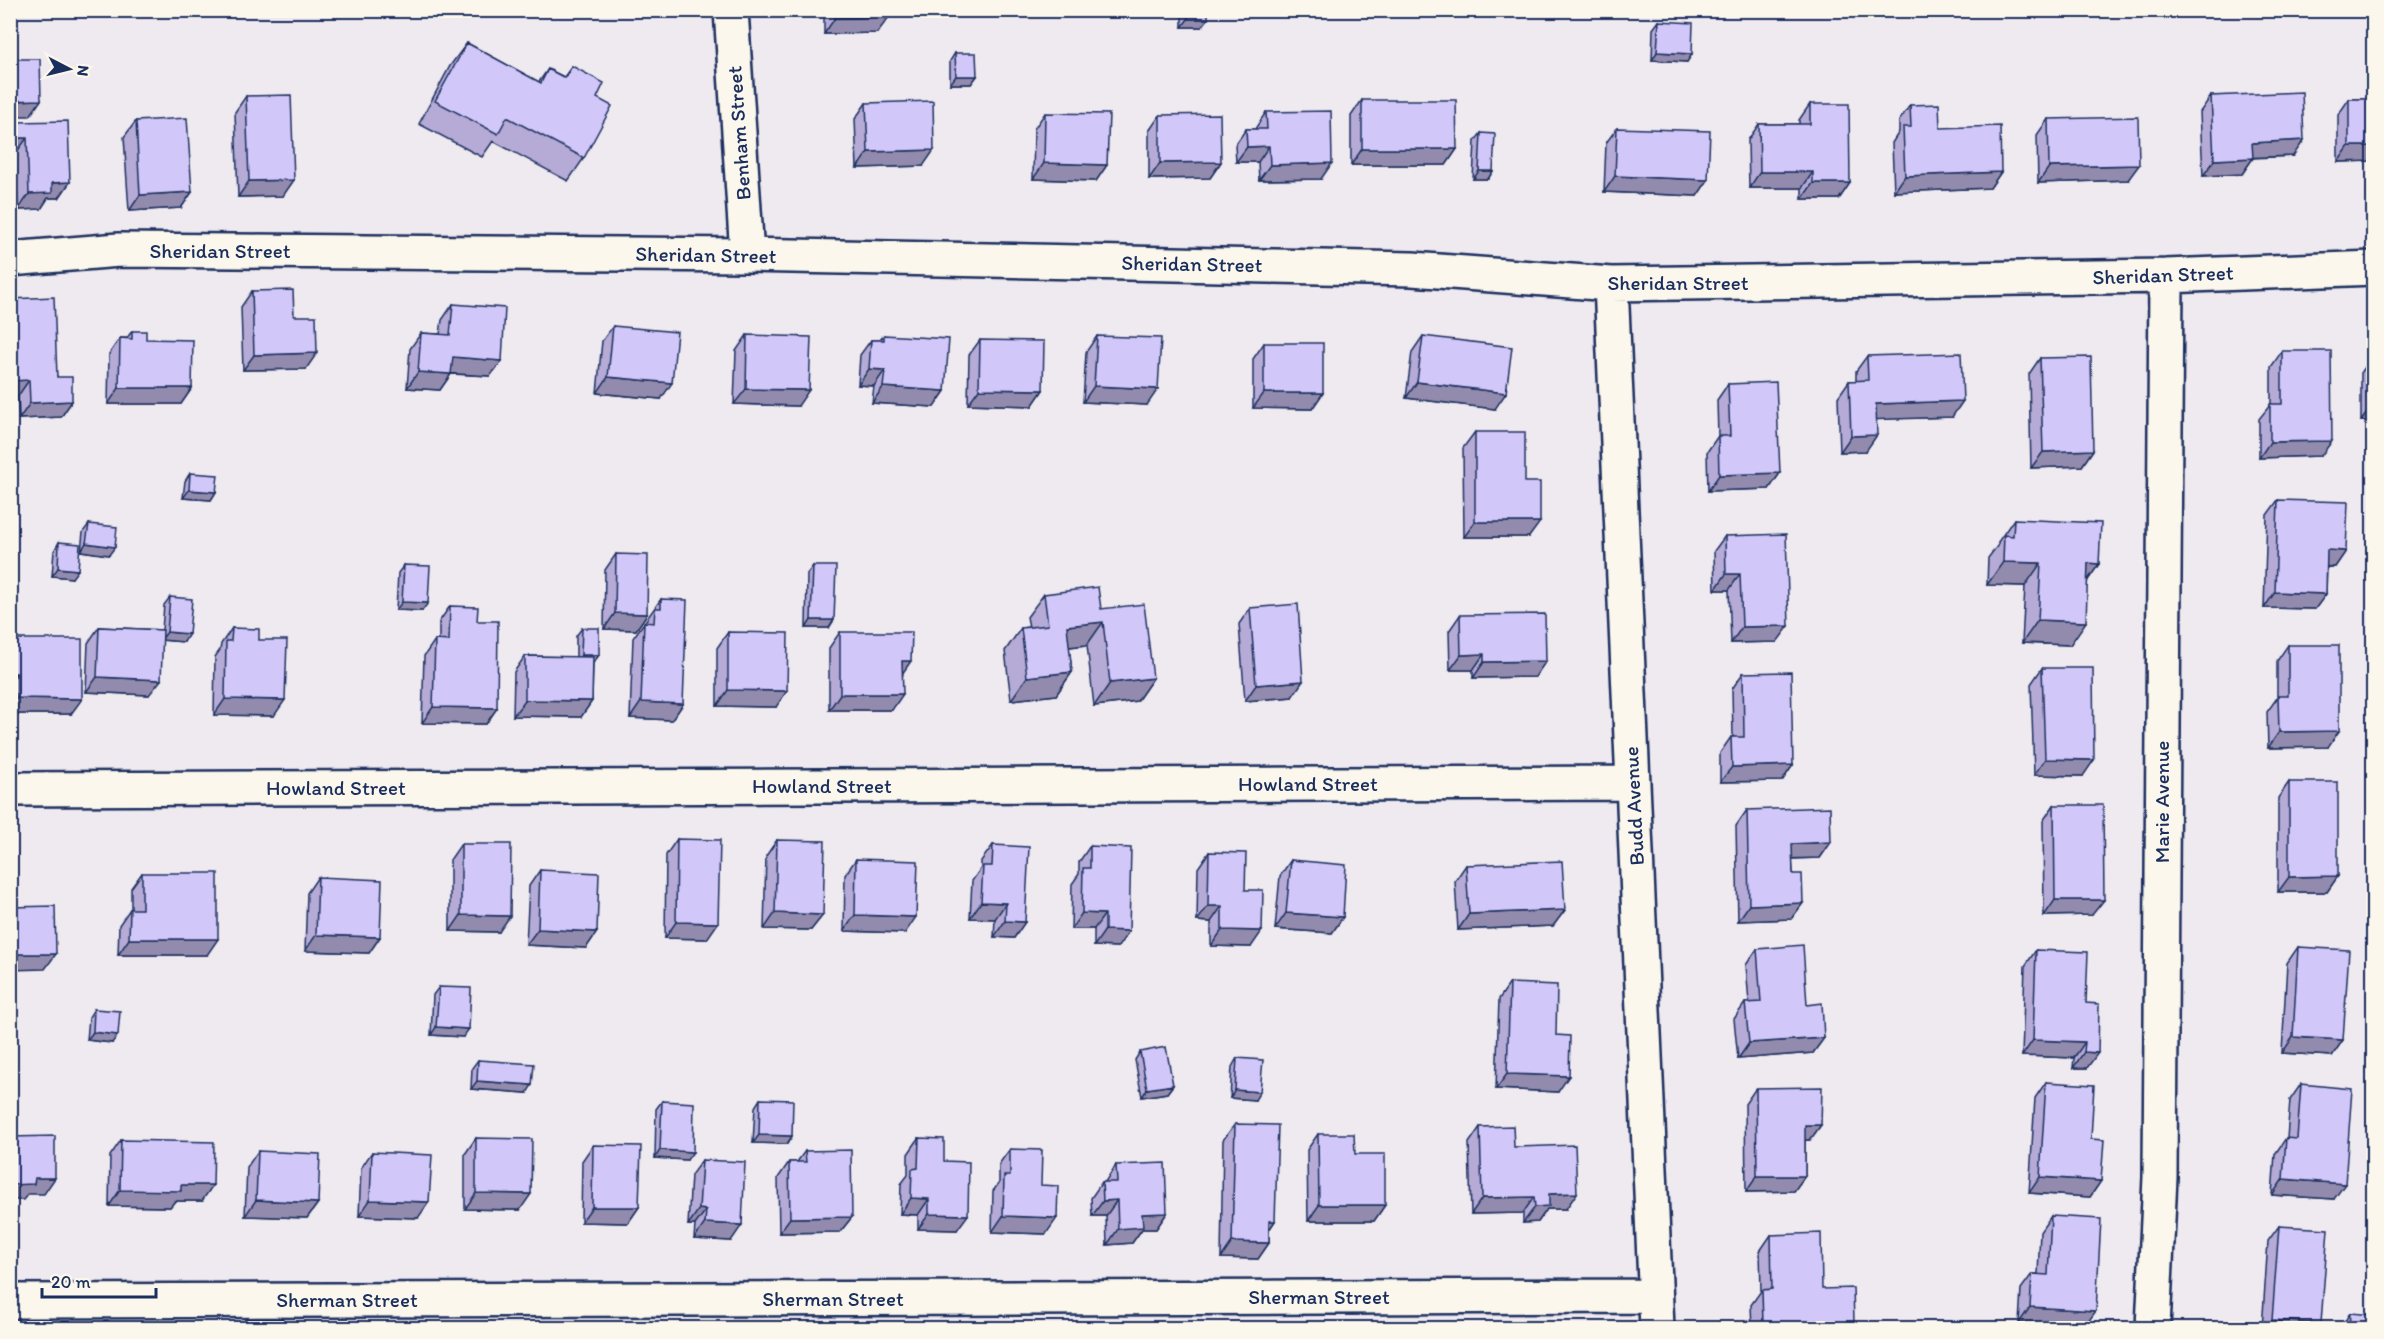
<svg xmlns="http://www.w3.org/2000/svg" width="2384" height="1339" font-family="Itim,sans-serif">
<rect width="100%" height="100%" fill="#efe9f0"/>
<filter id="ink" filterUnits="userSpaceOnUse"><feTurbulence type="fractalNoise" baseFrequency=".0167" numOctaves="2"/><feDisplacementMap in="SourceGraphic" scale="12" xChannelSelector="R" yChannelSelector="G"/><feConvolveMatrix kernelMatrix="1 2 1 2 8 2 1 2 1" color-interpolation-filters="sRGB"/></filter>
<g filter="url(#ink)">
<g fill="none" stroke-linecap="round" stroke-linejoin="round">
<!-- minor casing -->
<g stroke="#1b2f5e" stroke-width="38">
<path id="minor" d="M731,10l16,245
M10,259l109,-9 628,5 665,14 199,15 555,-8 208,-8
M1611,284l46,1044
M10,789l1623,-6
M10,1301l1645,-5
M2153,1328l7,-151 6,-901"/>
</g>
<!-- minor -->
<use href="#minor" stroke="#fbf7ec" stroke-width="33"/>
</g>
<!-- wall -->
<path fill="#b5abd6" stroke="#1b2f5e" stroke-width="1.5" d="M824,10h64l-11,23 -53,1z
M1182,10h26l-6,17h-20z
M1659,21l33,33 -5,8 -35,-2 1,-31z
M467,43l72,39 9,-13 16,8 8,-11 25,32 -13,60 -16,23 -75,-40 -11,16 -63,-33 31,-58z
M955,53l22,23 -6,8h-21v-23z
M246,96l37,100 -45,1 -3,-85z
M2211,96l82,60 -40,2 -11,16 -39,2 -3,-64z
M2349,99h24v62l-35,1v-47z
M1362,100l95,49 -11,16h-95v-49z
M866,103l57,63 -66,2 -2,-49z
M1810,104l40,79 -11,16h-37v-11h-53l-1,-48 11,-16h40v-4z
M1910,105l30,23 61,44 -11,16 -96,4 -2,-49 7,-11v-11z
M1266,112l55,67 -62,1 -1,-18h-22l-1,-17 11,-16h9z
M1045,113l62,52 -11,16 -63,-2 1,-50z
M1160,115l61,47 -11,16 -61,1v-48z
M2048,119l80,61 -90,3 -1,-48z
M136,121l56,71 -11,16 -52,3 -5,-74z
M16,122l54,60 -11,16h-11l-7,11 -23,1 -2,-57 -6,1v-24z
M1617,128l91,52 -11,16 -93,-4 2,-49z
M1481,133l12,38 -5,8h-15l2,-38z
M252,291l42,25 12,53 -63,1 -2,-63z
M10,299l62,102 -11,16 -42,2 -1,-23h-8z
M453,304l49,57 -12,15 -39,-2 -11,16 -33,-2 3,-39 11,-16 19,1 2,-14z
M613,326l48,73 -64,-6 5,-52z
M132,331l14,8 46,49 -11,16h-73l1,-50 11,-16h7z
M747,335l51,71 -64,-2 2,-53z
M884,335l61,56 -11,16 -62,-4 2,-17 -16,-1 2,-30 11,-15h9z
M1097,336l50,69 -64,-3 3,-50z
M1423,336l72,73 -89,-11 6,-46z
M980,340l63,50 -11,16 -64,-2 1,-49z
M1264,343l59,50 -11,16 -59,-1v-49z
M2282,351l39,105 -62,2v-39l12,-15v-37z
M1867,356l85,61 -76,2 -10,32 -26,1 -2,-55 11,-16h7v-10z
M2372,357h1v64h-12v-48z
M2040,358l53,92 -11,16 -51,2 -2,-94z
M1728,384l52,89 -11,16 -61,2 -1,-39 11,-16 -1,-36z
M1475,432l50,50 4,55h-65l-1,-89z
M190,473l26,19 -5,8 -28,-2 2,-17z
M2278,500l68,51 -11,16h-8l-1,27 -11,15 -51,-1 3,-93z
M2014,519l85,45 -11,16 -18,65 -48,-2 3,-57 -38,-1 1,-27 10,-13v-3z
M89,524l20,31 -28,-4 2,-19z
M1725,536l52,106 -46,1 -2,-53h-14l-1,-39z
M59,542l13,36 -20,-2 2,-25z
M616,554l31,60 -11,16 -32,-1 1,-59z
M404,565l18,46 -26,-1 2,-37z
M813,566l16,62h-23l1,-54z
M1044,594l57,15 52,69 -16,23 -43,5 -7,-61 -18,2 3,25 -16,23 -45,5 -6,-49 16,-23 8,-1 -2,-10z
M170,597l14,45 -22,-2 -13,55 -63,-3 2,-49 11,-16 63,3 2,-25z
M661,599l22,105 -11,16 -42,-2 3,-80z
M450,606l27,15 20,87 -11,16 -64,-1 2,-67 11,-16h4v-18z
M1250,608l42,89 -47,4 -6,-77z
M1460,615l75,62 -62,1v-8h-23l-1,-39z
M232,628l27,12 15,76 -60,-1 1,-58 5,-7 1,-6z
M582,628l17,27 -6,8 -1,38 -11,16 -68,-1 1,-44 11,-16 51,1v-21z
M728,632l48,75 -59,-1v-58z
M840,632l63,42 -11,36h-63v-62z
M10,639l61,75h-61z
M2288,645l40,102 -60,1 -1,-36 10,-14v-37z
M2042,668l41,108 -49,-1 -3,-91z
M1743,673l50,92 -11,16 -62,1v-29l11,-16h2l-1,-48z
M2289,782l49,94 -11,16h-49v-94z
M2054,805l38,110 -48,1 -1,-95z
M1747,810l84,32 -11,16 -28,1 1,15 10,29 -12,16 -53,2 -2,-95z
M677,839l30,100 -42,-1 1,-83z
M777,840l46,75 -12,15 -47,-1 2,-73z
M461,844l38,88 -49,-1v-71z
M993,845l32,77 -11,16 -20,-1 1,-18 -25,-1 2,-37 9,-13v-7z
M1090,846l28,101 -24,-1v-17h-23l1,-45 7,-10v-12z
M1209,852l36,38 6,57 -40,-1v-24l-14,-1 1,-53z
M856,859l49,74 -61,-2 1,-56z
M1291,860l52,57 -11,16 -57,-4 5,-53z
M1466,865l99,45 -12,16 -95,4 -3,-49z
M540,870l57,62 -11,16 -60,-3 3,-59z
M142,873l65,82h-89l1,-30 11,-16h1v-21z
M318,877l62,60 -11,16 -64,-2 2,-58z
M2298,947l45,93 -11,16 -50,-3 5,-90z
M1757,949l50,56 17,33 -11,15 -75,6 -4,-40 11,-16h4l-3,-38z
M2036,950l50,53 1,65h-14l1,-10 -52,-2 3,-90z
M1510,983l46,52 2,57 -62,-3 3,-90z
M439,987l24,50 -32,-2 2,-40z
M94,1009l18,34 -25,-3 2,-23z
M1140,1052l33,33 -6,8 -25,4 -7,-37z
M1237,1058l18,42 -25,-2 2,-31z
M478,1060l49,33 -56,-4 1,-21z
M2046,1082l55,99 -11,16 -61,-4 6,-95z
M2301,1084l33,115 -62,-4 3,-41 11,-16h1l3,-38z
M1756,1088l65,37 -11,15h-5v36l-11,15 -48,1 -1,-88z
M760,1099l32,37 -5,8 -34,-1 2,-36z
M662,1101l25,59 -32,-2 1,-49z
M1235,1124l40,97 -6,9v13l-11,16 -37,-1 2,-118z
M1480,1127l34,20 52,62h-19l-9,13 -15,1v-10l-52,1 -2,-71z
M1318,1134l67,71 -11,16h-66l-1,-71z
M476,1138l44,72 -55,-1v-55z
M919,1138l25,23 13,69 -39,-1v-14l-18,-1 1,-30 7,-9v-21z
M121,1140l81,61h-27l-5,6 -61,-1 1,-50z
M593,1145l46,62 -11,16 -47,-1 1,-61z
M1010,1149l31,36 5,49 -54,-2 1,-41 6,-8v-19z
M258,1151l60,52 -11,15 -62,-2 2,-49z
M805,1151l47,66 -12,15 -61,1 -1,-55 11,-16h8z
M372,1152l46,66 -59,-2 2,-48z
M702,1160l29,81 -37,-2 1,-14h-7l3,-50z
M1116,1165l51,48 -11,16h-14l-10,14 -25,2 -1,-29h-14l-1,-18 11,-16h3z
M2051,1216l34,110 -66,-3 2,-34 11,-15h6l2,-42z
M2279,1226l42,97 -3,6h-56l6,-88z
M1771,1235l83,87 -5,7h-97l-1,-24 10,-14 -1,-40z
M2350,1313l23,16h-29l1,-8z
M245,1320l38,9h-44z"/>
<!-- shaded-wall -->
<path fill="#938bae" stroke="#1b2f5e" stroke-width="1.5" d="M889,17l-12,16 -53,1 11,-16z
M1188,19h20l-6,8h-20z
M1657,52l35,2 -5,8 -35,-2z
M956,76h21l-6,8h-21z
M41,100l-11,16h-20v-15z
M17,138h10l-11,15 -6,1v-7z
M2304,140l-11,16 -52,2 11,-15z
M1269,146l-11,16h-22l11,-15z
M2349,146h24v15l-35,1z
M1362,149h95l-11,16h-95z
M934,150l-11,16 -66,2 11,-16z
M2253,158l-11,16 -39,2 11,-16z
M1221,162l-11,16 -61,1 11,-16z
M1044,163l63,2 -11,16 -63,-2z
M1332,163l-11,16 -62,1 11,-15z
M2139,165l-11,15 -90,3 11,-16z
M1479,171h14l-5,8h-15z
M1760,172h53l-11,16h-53z
M2001,172l-11,16 -96,4 11,-16z
M1615,176l93,4 -11,16 -93,-4z
M294,180l-11,16 -45,1 11,-16z
M70,182l-11,16h-11l-7,11 -23,1 11,-16 23,-11z
M1813,183h37l-11,16h-37z
M192,192l-11,16 -52,3 11,-16z
M317,353l-11,16 -63,1 11,-15z
M453,357l49,4 -12,15 -48,-3z
M869,369l16,1 -11,16 -16,-1z
M418,372l33,2 -11,16 -33,-2z
M608,377l64,6 -11,16 -64,-6z
M29,380l-11,16h-8v-14l1,-1z
M1417,382l89,11 -11,16 -89,-11z
M1094,386l64,3 -11,16 -64,-3z
M883,387l62,4 -11,16 -62,-4z
M119,388h73l-11,16h-73z
M746,389l63,1 -11,16 -64,-2z
M979,389l64,1 -11,16 -64,-2z
M1264,393h59l-11,16 -59,-1z
M72,401l-11,16 -42,2 11,-16z
M1963,401l-11,16 -87,3 11,-16z
M2372,406h1v15h-12z
M1877,435l-11,16 -26,1 11,-16z
M2332,441l-11,15 -62,2 11,-16z
M2093,450l-11,16 -51,2 12,-16z
M1780,473l-11,16 -61,2 11,-16z
M189,490l27,2 -5,8 -28,-2z
M1475,522h65l-11,15h-65z
M86,543l29,4 -6,8 -28,-4z
M2327,550l19,1 -11,16 -19,-1z
M2003,562l38,1 -16,23 -38,-1z
M2088,563l11,1 -16,23z
M58,568l20,2 -6,8 -20,-2z
M1726,574h14l-11,16h-14z
M2275,592l51,2 -11,15 -51,-1z
M402,602l26,1 -6,8 -26,-1z
M615,613l32,1 -11,16 -32,-1z
M811,620h23l-5,8h-23z
M2038,620l48,2 -16,23 -48,-2z
M1103,622l-16,23 -37,4 17,-23z
M1789,626l-12,16 -46,1 11,-16z
M167,632l22,2 -5,8 -23,-2z
M1484,654l-11,16h-23l11,-15z
M581,655h18l-6,8h-17z
M902,661h9l-11,16z
M1546,661l-11,16 -62,1 11,-16z
M1072,672l-16,23 -45,5 16,-23z
M10,673h7l-7,10z
M97,677l64,3 -12,15 -63,-3z
M1153,678l-16,23 -43,5 16,-23z
M1303,681l-11,16 -47,4 11,-16z
M728,690l59,1 -11,16 -59,-1z
M840,694h63l-11,16h-63z
M17,698l65,1 -11,15h-61v-7z
M225,699l60,1 -11,16 -60,-1z
M525,700l67,1 -11,16 -68,-1z
M641,702l42,2 -11,16 -42,-2z
M433,707l64,1 -11,16 -64,-1z
M2339,731l-11,16 -60,1 11,-16z
M2045,759l49,1 -11,16 -49,-1z
M1793,765l-11,16 -62,1 12,-15z
M1831,842l-11,16 -39,1 11,-15z
M2338,876l-11,16h-49l11,-15z
M2055,900h49l-12,15 -48,1z
M981,902l25,1 -11,16 -25,-1z
M1803,903l-12,16 -53,2 11,-16z
M1208,906h14l-11,16 -14,-1z
M1565,910l-12,16 -95,4 11,-16z
M775,913l48,2 -12,15 -47,-1z
M1082,913l23,1 -11,15h-23z
M1286,913l57,4 -11,16 -57,-4z
M461,915l49,1 -11,16 -49,-1z
M855,915l61,2 -11,16 -61,-2z
M1005,921l20,1 -11,16 -20,-1z
M676,922l42,1 -11,16 -42,-1z
M538,929l59,3 -11,16 -60,-3z
M1105,930l24,1 -11,16 -24,-1z
M1222,930l40,1 -11,16 -40,-1z
M316,935l64,2 -11,16 -64,-2z
M129,939h89l-11,16h-89z
M10,954h46l-11,15 -35,1z
M436,1027l33,2 -6,8 -32,-2z
M93,1032l25,3 -6,8 -25,-3z
M2293,1037l50,3 -11,16 -50,-3z
M1824,1038l-11,15 -75,6 11,-16z
M2033,1040l52,2 -11,16 -52,-2z
M2084,1052l14,1 -11,15h-14z
M1507,1074l62,2 -11,16 -62,-3z
M477,1081l55,4 -5,8 -56,-4z
M1173,1085l-6,8 -25,4 5,-8z
M1235,1090l25,2 -5,8 -25,-2z
M1805,1125h16l-11,15h-16z
M759,1135l33,1 -5,8 -34,-1z
M660,1150l33,2 -6,8 -32,-2z
M1757,1176h48l-11,15 -48,1z
M2040,1177l61,4 -11,16 -61,-4z
M35,1178h20l-11,16h-16l-5,6h-13v-15z
M2283,1179l62,5 -11,15 -62,-4z
M181,1185h32l-11,16h-27l-5,6 -61,-1 11,-16z
M476,1193l55,1 -11,16 -55,-1z
M1577,1193l-11,16h-19l-9,13 -15,1 12,-16 14,-13z
M1534,1197l-11,16 -52,1 11,-16z
M911,1198l18,1 -11,16 -18,-1z
M256,1200l62,3 -11,15 -62,-2z
M370,1200l59,2 -11,16 -59,-2z
M1117,1200l-11,16h-14l11,-15z
M1319,1205h66l-11,16h-66z
M592,1207h47l-11,16 -47,-1z
M699,1209l7,1 -11,15h-7z
M1167,1213l-11,16h-14l-10,14 -25,2 11,-16 24,-15z
M929,1214l39,1 -11,15 -39,-1z
M1003,1216l54,2 -11,16 -54,-2z
M852,1217l-12,15 -61,1 11,-15z
M1269,1221h6l-11,16z
M705,1223l37,2 -11,16 -37,-2z
M1232,1242l37,1 -11,16 -37,-1z
M2030,1307l66,4 -11,15 -66,-3z
M2272,1320l49,3 -3,6h-51z
M1854,1322l-5,7h-89l3,-4z"/>
<!-- building -->
<path fill="#d2c7f9" stroke="#1b2f5e" stroke-width="1.5" d="M835,10h53l1,7 -54,1z
M1188,10h20v9h-20z
M1659,21l34,2 -1,31 -35,-2z
M467,43l74,40 7,-14 17,9 7,-12 32,17 -7,15 15,8 -28,52 -77,-41 -9,17 -63,-33z
M955,53h21l1,23h-21z
M10,59h30l1,41 -31,1z
M2302,92l2,48 -52,3 1,15 -39,2 -3,-64z
M291,95l3,85 -45,1 -3,-85z
M2349,99h24v47h-24z
M1362,100h94l1,49h-95z
M933,101l1,49 -66,2 -2,-49z
M1810,104h39l1,79h-37v-11h-53l-1,-48h51z
M1939,104l1,24 60,-2 1,46 -96,4 -2,-49h8l-1,-22z
M1331,111l1,52 -62,2 -1,-19 -22,1 -1,-18h21l-1,-17z
M1045,113l64,1 -2,51 -63,-2z
M1220,114l1,48 -61,1v-48z
M2138,117l1,48 -90,2 -1,-48z
M187,118l5,74 -52,3 -4,-74z
M68,121l2,61 -18,1v10l-23,1 -2,-56h-10l-1,-16z
M1617,128l93,3 -2,49 -93,-4z
M1481,133l14,1 -2,37h-14z
M293,290l1,26h22l1,37 -63,2 -2,-64z
M54,297l3,80h15v24l-42,2 -1,-23 -18,1 -1,-13v-69z
M453,304l52,4 -3,53 -49,-4 -2,17 -33,-2 3,-39 29,2z
M613,326l64,6 -5,51 -64,-6z
M132,331h14v8l47,1 -1,48h-73l1,-50 12,1z
M747,335l64,2 -2,53 -63,-1z
M884,335l65,4 -4,52 -62,-4 2,-17 -16,-1 2,-29h13z
M1097,336l64,2 -3,51 -64,-3z
M1423,336l89,11 -6,46 -89,-11z
M980,340l64,1 -1,49 -64,-1z
M1264,343h59v50h-59z
M2282,351h49l1,90 -62,1v-38h12z
M1961,353l2,48 -87,3 1,31 -26,1 -2,-55 19,-1 -1,-24z
M2091,357l2,93 -50,2 -3,-94z
M2372,357h1v49h-1z
M1776,382l4,91 -61,2 -1,-39h12l-2,-52z
M1475,432h50v50h15v40h-65z
M190,473l28,2 -2,17 -27,-2z
M2278,500l70,2 -2,49 -19,-1 -1,44 -51,-2z
M2014,519l87,4 -2,41 -11,-1 -2,59 -48,-2 3,-57 -38,-1 1,-27 9,1z
M89,524l28,3 -2,20 -29,-4z
M1786,534l3,92 -47,1 -2,-53h-14l-1,-38z
M59,542l21,2 -2,26 -20,-2z
M616,554l32,1 -1,59 -32,-1z
M404,565l26,1 -2,37 -26,-1z
M813,566h23l-2,54h-23z
M1098,587l3,22 43,-5 9,74 -43,5 -7,-61 -36,4 5,46 -45,5 -6,-49 27,-3 -4,-31z
M170,597l22,2 -3,35 -22,-2z
M661,599l26,1 -4,104 -42,-2 3,-80 10,1 1,-15h6z
M1298,604l5,77 -47,4 -6,-77z
M450,606l28,1 -1,14h21l-1,87 -64,-1 2,-67 14,1z
M1545,614l1,47 -62,1v-8l-23,1 -1,-40z
M99,627l64,3 -2,50 -64,-3z
M232,628l27,1v11h28l-2,60 -60,-1 1,-58h5z
M582,628h17v27h-18z
M728,632l60,1 -1,58 -59,-1z
M840,632h72l-1,29h-9l1,33h-63z
M10,639h72v60l-65,-1v-25h-7z
M2288,645h51v86l-60,1 -1,-36h10z
M525,656l68,1 -1,44 -67,-1z
M2042,668h51l1,92 -49,-1z
M1791,672l2,93 -61,2 -1,-30h13l-1,-64z
M2289,782h49v94l-49,1z
M2054,805h49l1,95h-49z
M1830,807l1,35 -39,2 1,30h9l1,29 -54,2 -2,-95z
M677,839l43,1 -2,83 -42,-1z
M777,840l48,1 -2,74 -48,-2z
M461,844h50l-1,72 -49,-1z
M993,845l36,2 -4,75 -20,-1 1,-18 -25,-1 2,-36h9z
M1090,846l41,2 -2,83 -24,-1v-16l-23,-1 1,-45h7z
M1209,852l37,1 -1,37h18l-1,41 -40,-1v-24h-14z
M856,859l62,2 -2,56 -61,-2z
M1291,860l55,5 -3,52 -57,-4z
M1562,861l3,49 -96,4 -3,-49z
M540,870l59,3 -2,59 -59,-3z
M142,873h76v66h-89l1,-30h12z
M318,877l64,3 -2,57 -64,-2z
M55,906l1,48h-46v-47z
M1803,945l4,60 15,-2 2,35 -75,5 -4,-40 16,-1 -4,-53z
M2298,947l51,3 -6,90 -50,-3z
M2036,950l52,2 -2,51 13,1 -1,49 -14,-1 1,-10 -52,-2z
M1510,983l47,2 -1,50 14,1 -1,40 -62,-2z
M439,987l32,1 -2,41 -33,-2z
M94,1009l26,2 -2,24 -25,-3z
M1166,1047l7,38 -26,4 -7,-37z
M1237,1058l26,2 -3,32 -25,-2z
M478,1060l56,4 -2,21 -55,-4z
M2046,1082l48,3 -3,54 13,1 -3,41 -61,-4z
M2301,1084l51,5 -7,95 -62,-5 3,-41 11,1z
M1822,1087l-1,38h-16v51h-48l-1,-88z
M760,1099l33,1 -1,36 -33,-1z
M662,1101l32,2 -1,49 -33,-2z
M1235,1124l43,1 -3,96h-6v22l-37,-1z
M1513,1126l1,21 61,-2 2,48 -28,1v12l-14,1 -1,-10 -52,1 -2,-71z
M1318,1134h36l1,20h30v51h-66z
M55,1136v42h-20l-1,6 -24,1v-48z
M476,1138l56,1 -1,55 -55,-1z
M919,1138l25,1v22l25,1 -1,53 -39,-1v-15l-18,-1 1,-29 6,-1z
M121,1140l93,2 -1,43h-32v6l-61,-1z
M593,1145l48,1 -2,61h-47z
M1010,1149l32,1 -1,35 17,1 -1,32 -54,-2 1,-40h6z
M851,1150l1,67 -62,1 -1,-56h17l-1,-11z
M258,1151l62,3 -2,49 -62,-3z
M372,1152l60,3 -3,47 -59,-2z
M702,1160l43,2 -3,63 -37,-2 1,-13 -7,-1z
M1165,1163l2,50 -25,1 1,13 -25,2 -1,-29 -14,1 -1,-19h15l-1,-17z
M2051,1216l50,3 -5,92 -66,-4 2,-33 16,1z
M2279,1226l49,3 -7,94 -49,-3z
M1821,1233l1,56 31,-1 1,34 -91,3 -1,-35 10,-1 -1,-54z
M2350,1313l23,2v13l-24,1z
M245,1320h38v9h-38z"/>
</g>
<g text-anchor="middle" stroke-width="5" stroke-linejoin="round" paint-order="stroke">
<!-- street labels -->
<g font-size="21" fill="#1b2f5e" stroke="#fbf7ec">
<text transform="translate(739 133) rotate(-94)" y="7">Benham Street</text>
<text x="220" y="258">Sheridan Street</text>
<text transform="translate(706 255) rotate(1)" y="7">Sheridan Street</text>
<text transform="translate(1192 264) rotate(1)" y="7">Sheridan Street</text>
<text transform="translate(2163 275) rotate(-2)" y="7">Sheridan Street</text>
<text x="1678" y="290">Sheridan Street</text>
<text x="1308" y="791">Howland Street</text>
<text x="822" y="793">Howland Street</text>
<text x="336" y="795">Howland Street</text>
<text transform="translate(2162 802) rotate(-90)" y="7">Marie Avenue</text>
<text transform="translate(1634 806) rotate(-93)" y="7">Budd Avenue</text>
<text x="1319" y="1304">Sherman Street</text>
<text x="833" y="1306">Sherman Street</text>
<text x="347" y="1307">Sherman Street</text>
</g>
</g>
<!-- margin -->
<rect width="2384" height="1339" fill="none" stroke="#fbf7ec" stroke-width="36"/>
<rect x="18" y="18" width="2348" height="1303" fill="none" stroke="#1b2f5e" stroke-width="2" filter="url(#ink)"/>
<!-- north arrow -->
<g transform="translate(69 69) rotate(97)" stroke="#fbf7ec" stroke-width="4.5" paint-order="stroke">
<path d="M0-4.5L10 22L0 15L-10 22Z" fill="#1b2f5e"/>
<text y="-9" font-size="16" font-weight="bold" text-anchor="middle" fill="#1b2f5e">N</text>
</g>
<!-- scale -->
<path d="M42 1288v9h114v-9" fill="none" stroke="#1b2f5e" stroke-width="3"/>
<text x="51" y="1288" font-size="18" fill="#1b2f5e" stroke="#fbf7ec" stroke-width="4.5" paint-order="stroke">20 m</text>
</svg>
